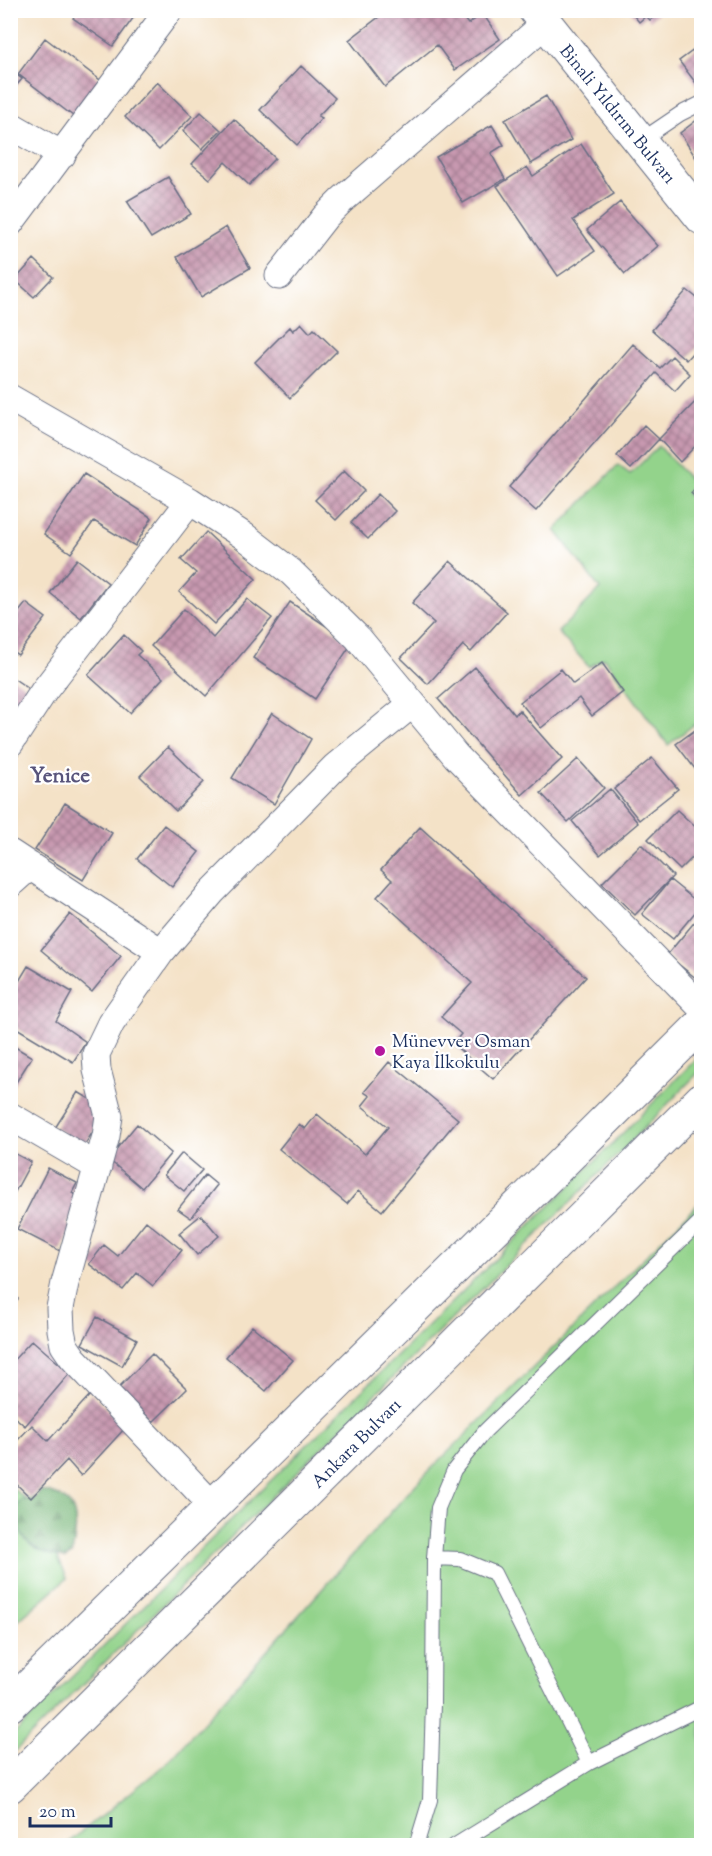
<svg xmlns="http://www.w3.org/2000/svg" width="712" height="1856" font-family="'Sorts Mill Goudy',serif">
<defs>
<pattern id="forest-firs" width="22" height="20" patternUnits="userSpaceOnUse" patternTransform="scale(1.5)"><rect width="22" height="20" fill="#76b577"/><path d="M5 1l3.5 6h-7zM16 11l3.5 6h-7z" fill="#609465"/></pattern>
<pattern id="building-cross-hatch" width="8" height="8" patternUnits="userSpaceOnUse" patternTransform="scale(1.5)"><rect width="8" height="8" fill="#c899b0"/><path d="M0 0l8 8M0 8l8-8" fill="none" stroke="#a27d92"/></pattern>
</defs>
<rect width="100%" height="100%" fill="#fff"/>
<filter id="ink" filterUnits="userSpaceOnUse"><feTurbulence type="fractalNoise" baseFrequency=".0167" numOctaves="2"/><feDisplacementMap in="SourceGraphic" scale="12" xChannelSelector="R" yChannelSelector="G"/><feConvolveMatrix kernelMatrix="1 2 1 2 8 2 1 2 1" color-interpolation-filters="sRGB"/></filter>
<filter id="wash" filterUnits="userSpaceOnUse"><feTurbulence type="fractalNoise" baseFrequency=".008" numOctaves="4" result="noise"/><feDisplacementMap in="SourceGraphic" scale="24" xChannelSelector="R" yChannelSelector="G"/><feGaussianBlur stdDeviation="1.35" result="paint"/><feColorMatrix in="noise" values="0 0 0 0 0 0 0 0 0 0 0 0 0 0 0 0 0 1.4 0 .05"/><feComposite in="paint" operator="in"/></filter>
<g filter="url(#wash)">
<rect width="100%" height="100%" fill="#f4e2c7"/>
<!-- green -->
<path fill="#93d38b" stroke="#578174" stroke-width="1.5" d="M659,446l36,39 -8,9 15,12 -1,213 -33,26 -64,-87 -15,9 -31,-35 42,-43 -45,-59 63,-65 12,9z
M701,1054v16l-78,80 -612,605v-18l600,-592z
M701,1201v644l-637,1 102,-82 250,-280z
M10,1486l25,21 32,71 -56,49z"/>
<!-- forest -->
<path fill="url(#forest-firs)" stroke="#48726a" stroke-width="1.5" d="M41,1491c40,5 37,31 31,63l-7,4c-23,-5 -41,-10 -48,-35 -2,-8 -2,-16 4,-23l13,-1z"/>
<g id="blocks">
<!-- building -->
<path fill="url(#building-cross-hatch)" d="M79,10h60l-26,36 -40,-28z
M388,10h69l11,14 15,-10 17,25 -45,31 -18,-25 -52,42 -36,-47z
M629,10h33l-12,10 -4,-4 -7,6z
M45,38l55,42 -27,36 -55,-42z
M702,44v47l-23,-30z
M301,66l34,32 -17,18 4,2 -25,27 -37,-35z
M10,70l12,9 -12,14z
M157,82l35,34 -33,34 -34,-33z
M546,96l25,44 -40,24 -26,-44z
M201,112l20,18 -19,19 -19,-18z
M702,116v38l-6,4 -16,-25z
M234,119l41,39 -26,27 -24,-23 -15,17 -18,-15z
M492,125l12,20 -13,8 14,26 -42,24 -27,-46z
M581,144l33,50 -41,26 22,31 -37,25 -61,-90 30,-19 6,9z
M168,177l23,37 -40,24 -24,-37z
M620,202l38,44 -33,28 -38,-44z
M226,227l24,41 -49,29 -24,-40z
M34,259l19,18 -19,20 -19,-17z
M687,290l15,12v40l-16,18 -34,-30z
M301,323l9,10 4,-4 23,22 -47,47 -35,-36 35,-35 3,4z
M633,344l27,24 12,-12 18,18 -15,17 -19,-18 -120,138 -27,-24z
M702,395v44l-22,23 -21,-23z
M644,425l15,14 -28,30 -14,-13z
M344,471l20,20 -28,29 -21,-20z
M84,474l68,44 -17,28 -41,-25 -23,32 -27,-19z
M702,481v22l-11,-10z
M378,494l17,17 -27,28 -17,-16z
M206,532l50,47 -42,45 -35,-32 17,-19 -15,-13z
M77,559l31,24 -27,35 -31,-25z
M450,561l57,51 -36,40 -8,-7 -35,39 -27,-26 33,-35 -22,-20z
M247,599l25,19 -66,78 -55,-50 33,-37 29,29z
M290,602l62,41 -37,56 -62,-41z
M26,603l20,15 -28,37 -8,-5v-27z
M124,635l17,16 -4,4 26,23 -33,35 -42,-38z
M602,663l21,29 -31,24 -13,-18 -38,30 -21,-26 41,-33 12,15z
M475,667l40,48 4,-5 43,49 -40,36 -84,-96z
M10,676l22,15 -22,29z
M272,713l39,26 -37,65 -42,-26z
M702,725v53l-26,-34z
M168,747l36,35 -28,29 -36,-35z
M652,758l26,31 -39,31 -25,-31z
M578,759l26,29 -36,34 -27,-29z
M610,789l28,34 -38,32 -28,-34z
M65,803l47,30 -29,47 -48,-30z
M677,810l25,23v15l-22,22 -32,-31z
M164,825l35,27 -27,35 -35,-28z
M420,827l166,150 -93,102 -40,-35 8,-10 -20,-17 31,-34 -95,-86 15,-17 -11,-10z
M641,844l32,32 -38,39 -33,-32z
M670,880l31,25 -28,34 -31,-25z
M702,913v70l-35,-28z
M70,914l51,42 -29,36 -51,-42z
M28,966l44,26 -16,29 30,21 -13,20 -63,-38v-28z
M10,1044l22,13 -22,35z
M389,1062l69,57 -76,92 -24,-20 -11,13 -68,-55 20,-25 6,5 12,-15 48,40 23,-27 -26,-21 8,-10 -6,-4z
M78,1092l25,15 -8,12 4,3 -15,24 -29,-18z
M137,1124l34,29 -29,35 -34,-29z
M10,1151l21,11 -21,39z
M182,1153l20,17 -18,21 -20,-16z
M48,1168l29,15 -5,10 9,5 -14,27 5,2 -12,24 -43,-22z
M205,1175l12,10 -26,33 -13,-9z
M201,1215l18,21 -22,19 -18,-22z
M146,1221l36,29 -29,36 -16,-13 -14,17 -34,-26 15,-19 14,11z
M10,1293l8,6 -8,10z
M97,1317l40,22 -15,27 -40,-22z
M252,1326l41,34 -27,31 -40,-34z
M32,1340l38,33 -45,53 -15,-13v-49z
M152,1354l35,35 -34,33 -34,-35z
M91,1394l35,33 -45,49 -14,-16 -36,38 -21,-20v-37l4,3 18,-19 16,16z"/>
</g>
</g>
<g filter="url(#ink)">
<use href="#blocks" fill-opacity="0" stroke="#676e83" stroke-width="1.5"/>
<g fill="none" stroke-linecap="round" stroke-linejoin="round">
<!-- lane casing -->
<g stroke="#676e83" stroke-width="16">
<path id="lane" d="M640,141l40,-27 22,-11
M434,1558l26,1 34,14 95,190
M416,1846l14,-46 3,-97 1,-145 4,-50 16,-38 31,-39 217,-211
M454,1846l135,-83 113,-56"/>
</g>
<!-- street casing -->
<g stroke="#676e83" stroke-width="29">
<path id="street" d="M10,125l52,30
M10,223l159,-213
M279,276l46,-59 17,-17 203,-176
M10,398l180,103 54,35 47,36 67,66 98,118 246,252
M10,743l34,-52 146,-190
M10,853l151,99
M10,884l20,-18
M10,1116l88,51
M213,1506l-140,-148 -9,-13 -3,-15 -1,-22 5,-25 41,-147 3,-20 -12,-46 -1,-16 15,-31 50,-71 51,-60 123,-125 77,-63"/>
</g>
<!-- secondary casing -->
<g stroke="#676e83" stroke-width="35">
<path id="secondary" d="M535,10l167,208
M10,1705l548,-538 144,-143
M10,1786l692,-687"/>
</g>
<!-- lane -->
<use href="#lane" stroke="#fff" stroke-width="14"/>
<!-- street -->
<use href="#street" stroke="#fff" stroke-width="27"/>
<!-- secondary -->
<use href="#secondary" stroke="#fff" stroke-width="33"/>
</g>
</g>
<!-- markers -->
<circle fill="#b5179e" stroke="#fff" stroke-width="2" cx="380" cy="1051" r="6"/>
<g text-anchor="middle" stroke-width="4.5" stroke-linejoin="round" paint-order="stroke">
<!-- street labels -->
<g font-size="18" fill="#1b2f5e" stroke="#fff">
<text transform="translate(618 114) rotate(51)" y="6">Binali Yıldırım Bulvarı</text>
<text transform="translate(356 1443) rotate(-45)" y="6">Ankara Bulvarı</text>
</g>
<!-- poi labels -->
<g font-size="18" fill="#1b2f5e" stroke="#fff" text-anchor="start">
<text x="392" y="1047">Münevver Osman<tspan x="392" dy="21">Kaya İlkokulu</tspan></text>
</g>
<!-- quarter labels -->
<g font-size="21" font-weight="bold" fill="#58547b" stroke="#fff">
<text x="60" y="782">Yenice</text>
</g>
</g>
<!-- margin -->
<rect width="712" height="1856" fill="none" stroke="#fff" stroke-width="36"/>
<!-- scale -->
<path d="M30 1817v9h81v-9" fill="none" stroke="#1b2f5e" stroke-width="3"/>
<text x="39" y="1817" font-size="18" fill="#1b2f5e" stroke="#ffffff" stroke-width="4.5" paint-order="stroke">20 m</text>
</svg>
